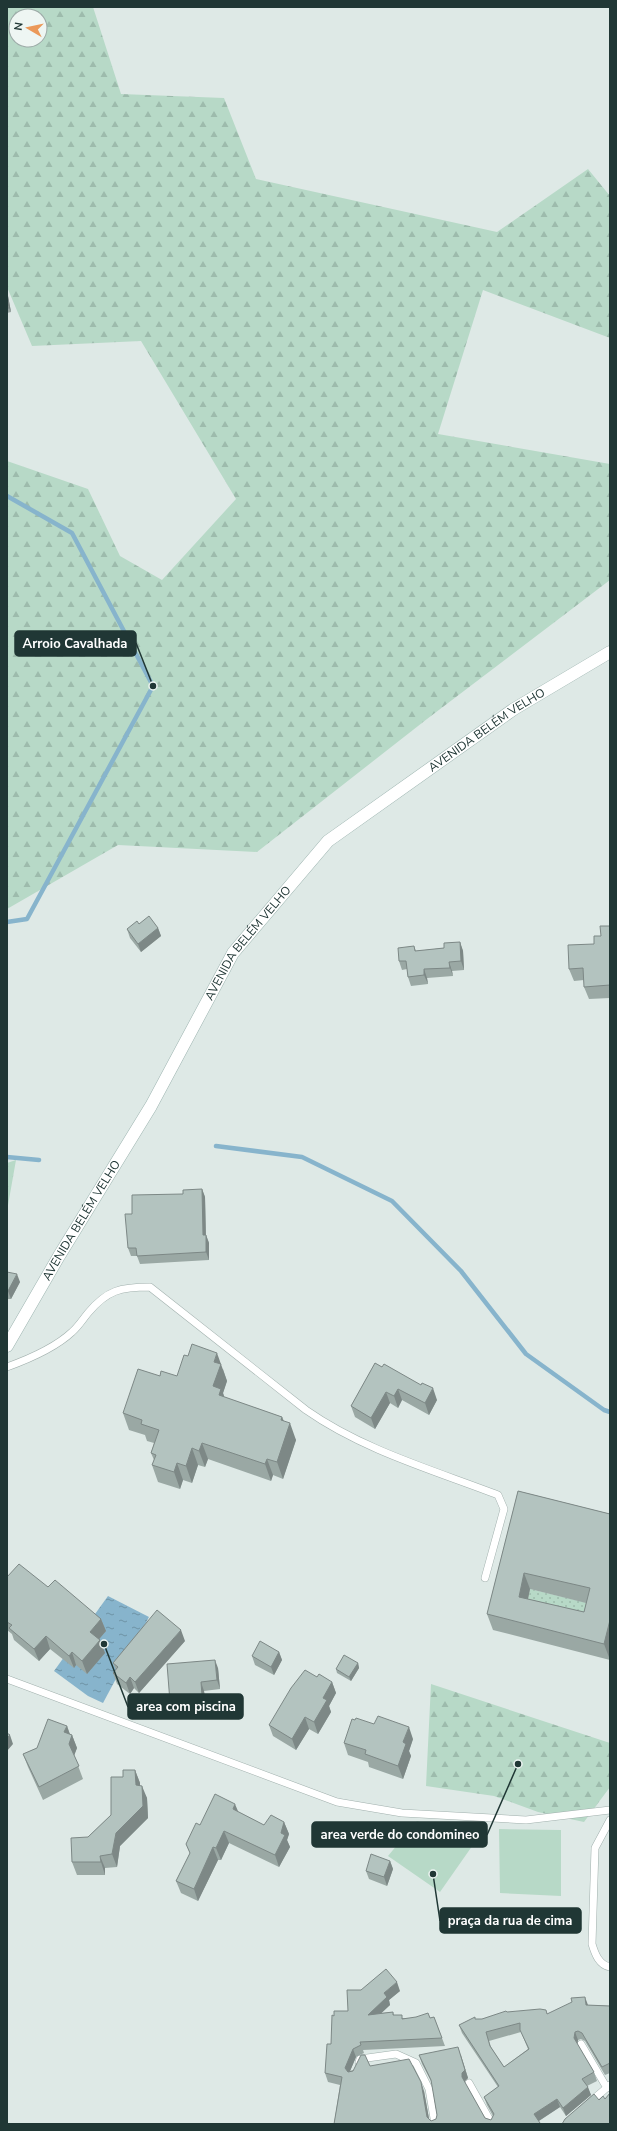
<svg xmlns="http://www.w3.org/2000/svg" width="617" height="2131" font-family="'Nunito Sans',sans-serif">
<defs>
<pattern id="forest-firs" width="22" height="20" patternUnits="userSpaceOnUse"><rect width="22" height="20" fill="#b7d9c7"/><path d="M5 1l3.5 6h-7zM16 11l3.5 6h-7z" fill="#9dbbac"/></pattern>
<pattern id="garden-dots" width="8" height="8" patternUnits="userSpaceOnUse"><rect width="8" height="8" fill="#b7d9c7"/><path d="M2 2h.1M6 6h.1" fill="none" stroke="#9dbbac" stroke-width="1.8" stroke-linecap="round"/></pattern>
<pattern id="water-ripples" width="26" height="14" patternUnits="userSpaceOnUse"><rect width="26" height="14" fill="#87b4cc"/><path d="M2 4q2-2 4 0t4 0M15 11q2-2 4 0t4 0" fill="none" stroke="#6e93a6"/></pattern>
</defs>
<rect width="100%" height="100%" fill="#dee9e6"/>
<!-- green -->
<path fill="#b7d9c7" d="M417,1821l58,21 -35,50 -52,-36z
M499,1829l62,1v66l-61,-3z"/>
<!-- forest -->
<path fill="url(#forest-firs)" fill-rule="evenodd" d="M7,7h86l28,87 103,4 32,81 241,53 91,-63 22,27v142l-127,-48 -45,144 172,30v116l-183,139 -170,133 -139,-7 -111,64v-448l81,28 32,67 42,24 74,-81 -95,-158 -109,5 -25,-59zM16,16h24v24h-24z
M16,1160l-9,51v-48z
M431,1684l179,59v44l-26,35 -46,-10 -44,-16 -68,-10z"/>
<!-- garden -->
<path fill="url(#garden-dots)" d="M530,1589l66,16 -6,24 -65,-16z"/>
<!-- water -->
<path fill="url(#water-ripples)" d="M108,1596l41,21 -46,86 -15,-7 -34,-25z"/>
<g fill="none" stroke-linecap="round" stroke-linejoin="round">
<!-- stream -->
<path stroke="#87b4cc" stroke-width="4.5" d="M7,496l65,37 81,153 -126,233 -20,3
M216,1146l86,11 90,44 69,70 65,83 78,56 6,2
M7,1157l32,3"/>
<!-- lane casing -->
<g stroke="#a1b0ad" stroke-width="8">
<path id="lane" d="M7,1367c22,-8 48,-19 65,-35 6,-5 11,-13 16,-19 19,-23 33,-26 62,-26l156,123c57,40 127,60 192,85l6,14 -19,69
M7,1679l330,123 65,11 124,7 84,-10
M610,1820l-15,28 -3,96c3,10 7,21 18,23
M581,2044l26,44
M359,2062l1,-3 36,-5 20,9 13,26 6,35
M469,2083l23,41
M590,2102l20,-17"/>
</g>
<!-- secondary casing -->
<g stroke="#9db4b0" stroke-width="13">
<g id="secondary">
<path id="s1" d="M7,1346l52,-90 92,-150 82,-153 95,-112 186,-132 96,-57"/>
</g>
</g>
<!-- lane -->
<use href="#lane" stroke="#fff" stroke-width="7"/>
<!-- secondary -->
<use href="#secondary" stroke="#fff" stroke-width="12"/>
</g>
<!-- wall -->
<path fill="#9aa8a4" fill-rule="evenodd" d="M7,295l1,1 3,16 -4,1z
M139,924l19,4 3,8 -20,16 -11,-14 -3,-9z
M610,926v72l-21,1 -5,-12v-7l-10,1 -5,-12 25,-25z
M460,942l3,9 1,19 -12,1 1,5 -26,2 1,6 -17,2 -3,-9 -1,-8 -5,1 -3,-9 15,-15 2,5 28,-3z
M202,1189l3,8 1,38 3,8v17l-69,4 -3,-8h-6l-3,-8 4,-34 51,-20z
M7,1272l13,10 -9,17h-4z
M375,1363l62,37 -8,15 -27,-15 -4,8 -8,-5 -15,26 -20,-12 -4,-11z
M223,1369l4,12 -4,12 1,4 58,20 2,4 12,19 -13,39 -10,-4 -2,6 -63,-22 -3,8 -7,-2 -6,18 -9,-3 -3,9 -22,-7 -6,-17 2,-5 -3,-7 3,-10 -7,-2 -2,-6 -16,-5 -6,-17 37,-37h17z
M518,1491l92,23v146l-117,-30 -6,-16zM530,1589l56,14 -2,9 -56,-13z
M7,1577l41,10 53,32 5,12 -7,8 6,14 -18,21 -11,-9 -2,3 -24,-19 -11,12 -25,-21 -2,-6 -5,-4z
M185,1641l-46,52 -5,-5 -4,6 -13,-10 -4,-11 3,-3 -3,-7z
M279,1652l3,8 -8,15 -19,-10 -3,-9z
M358,1663l1,5 -8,13 -14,-8 -1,-4z
M218,1668l2,21 -16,2 2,14 -16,2v2l-17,1 -3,-8z
M332,1682l4,11 -7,13 2,6 -13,22 -9,-5 -13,21 -23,-14 -4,-11z
M67,1726l3,8 2,1 5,13 -3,7 9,24 -40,21 -15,-33 -5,-13 14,-6z
M413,1739l-4,12 2,5 -8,23 -34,-12 -1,-5 -20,-7 -4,-12z
M135,1770l5,13v3l7,12 1,20 -28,28 -3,21 -12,1v7h-28l-5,-13 16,-25 23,-22 12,-38z
M238,1812l26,13 20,-3 5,12 -2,6 3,7 -11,20 -50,-24 -8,17h-3l-20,41 -17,-8 -5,-12 14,-28 -4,-9 14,-19z
M390,1861l3,8 -6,17 -18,-7 -3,-8z
M361,1990l39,1 -11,9 1,5 -9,8 12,-1 1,3 9,3h27l4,-1 11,29 -82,4 1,3 -8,4 -6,14 20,-5 54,25 5,28 2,2 5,-2 1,-4 -5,-32 -10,-19 -3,-9h42l7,23 -3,3v2l20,35 6,2 2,-4 -6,-11 -3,-8 14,-10 -36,-54 -3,-8 16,-6h7l25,-7 40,2 41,-9 22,1v67l-5,2 -20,-34 -4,-2 -3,1 -1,4 17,28 3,9 -10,5 4,9 -25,21 -6,-9 -21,14 -205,3 6,-39 -12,-3 -3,-9 6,-29 3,-28 14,-5zM521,2032l7,17 -24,18 -13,-20 -2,-6z"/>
<!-- shaded-wall -->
<path fill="#7d8886" d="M7,293l1,3 3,16 -2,-4z
M158,928l3,8 -20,16 -3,-8z
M460,942l3,9 1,19 -3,-9z
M449,962l3,9 1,5 -3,-8z
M424,969l3,9 1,6 -4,-9z
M202,1189l3,8 1,47 -3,-9z
M206,1235l3,8v17l-3,-8z
M17,1274l3,8 -9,17 -3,-8z
M217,1353l10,28 -4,12 4,12 -2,7 -12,-26 1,-24z
M433,1388l4,12 -8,15 -4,-12z
M398,1389l4,11 -4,8 -4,-12z
M386,1392l4,11 -15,26 -4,-11z
M282,1417l5,14 3,-8 6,17 -13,39 -6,-17 4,-42z
M202,1443l6,16 -3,8 -6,-16z
M192,1448l6,17 -6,18 -6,-17z
M267,1459l6,16 -2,6 -6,-17z
M177,1463l6,17 -3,9 -6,-17z
M524,1573l6,16 -5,24 -6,-16z
M101,1619l5,12 -11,13 -5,-12z
M610,1620v40l-6,-16z
M181,1630l4,11 -46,52 -4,-11z
M46,1636l4,13 -11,12 -5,-12z
M100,1640l5,13 -18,21 -5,-13z
M72,1652l4,13 -2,3 -5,-12z
M279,1652l3,8 -8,15 -3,-8z
M215,1660l3,8 2,21 -3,-9z
M358,1663l1,5 -8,13 -2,-4z
M130,1677l4,11 -4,6 -4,-11z
M201,1682l3,9 2,14 -4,-9z
M332,1682l4,11 -7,13 2,6 -13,22 -4,-12 9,-24z
M187,1698l3,9v2l-3,-9z
M305,1717l4,12 -13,21 -4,-11z
M67,1726l4,12 1,-3 5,13 -3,8 -10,-24z
M409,1727l4,12 -4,12 2,5 -8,23 -5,-13 5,-24z
M10,1735l3,9 -6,7v-13z
M135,1770l5,13v15l-4,-13z
M142,1786l5,12 1,20 -28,28 -3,21 -5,-13 4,-21z
M235,1804l5,12 -7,-7z
M284,1822l5,12 -2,6 3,7 -11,20 -4,-12z
M224,1831l5,12 -8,17 -5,-12z
M213,1847l5,13 -20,41 -4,-12z
M100,1856l5,12v7l-4,-13z
M390,1861l3,8 -6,17 -3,-9z
M397,1982l3,9 -11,9 1,5 -19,18 -3,-8 16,-22z
M585,1997l3,8 1,8 -3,-8z
M575,2032l3,8 -1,7 -3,-9z
M458,2047l10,31 -3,3v4l-3,-8z
M353,2049l3,8 -8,19 -3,-8z
M421,2082l3,9 6,33 -3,-7z
M588,2087l3,8 -25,21 -3,-8z
M557,2099l3,8 -23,15 -3,-8z"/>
<!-- building -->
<path fill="#b3c3bf" stroke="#7d8886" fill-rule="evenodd" d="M7,295l2,13h-2z
M149,916l9,12 -20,16 -11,-15 10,-8 2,3z
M600,926h10v59l-26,2 -1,-19 -14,1 -1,-24 26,-1v-8h7z
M460,942l1,19 -12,1 1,6 -26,1v6l-16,2 -2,-16h-7l-1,-13 16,-2 1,5 29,-3v-5z
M202,1189l1,46h3v17l-69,4 -1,-8h-8l-3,-34h7v-19l51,-1v-4z
M7,1272l10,2 -9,17h-1z
M192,1344l25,9 -3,9 7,2 -8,22 8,3 -2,6 63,22 -1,3 9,3 -13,39 -10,-3 -2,5 -63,-21 -3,8 -7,-3 -6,18 -9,-3 -3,9 -22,-7 4,-10 -5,-2 8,-23 -18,-6 1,-4 -19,-7 15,-44 22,7 1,-5 16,5 7,-21 4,1z
M375,1363l7,4 2,-3 37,21 1,-2 11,5 -8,15 -27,-14 -4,7 -8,-4 -15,26 -20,-12z
M518,1491l92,23v106l-6,24 -117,-30zM524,1573l66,15 -6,24 -65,-15z
M19,1564l29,23 7,-7 46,39 -11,13 10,8 -18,21 -10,-9 -3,4 -23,-20 -12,13 -25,-21 3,-3 -5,-3v-45z
M157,1610l24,20 -46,52 -5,-5 -4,6 -13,-10 5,-6 -5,-4z
M260,1641l19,11 -8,15 -19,-11z
M344,1655l14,8 -9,14 -13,-8z
M215,1660l2,20 -16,2 1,14 -15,2v2l-17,2 -3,-38z
M305,1670l12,7 2,-3 13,8 -9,16 4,2 -13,22 -9,-5 -13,22 -23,-14 22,-37z
M378,1716l31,11 -6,15 3,2 -8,22 -33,-12 1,-4 -22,-7 8,-24 3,1 1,-2 18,6z
M48,1719l19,7 -3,6 8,3 -3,9 10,22 -40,21 -16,-33 14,-6z
M7,1733l3,2 -3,3z
M123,1770h12l1,15 6,1 1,20 -27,27 -4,21 -12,2 1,6h-29l-1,-24 17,-1 23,-22v-38h12z
M215,1794l20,10 -2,5 31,16 7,-10 13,7 -3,11 4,2 -10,20 -51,-24 -8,17 -3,-1 -19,42 -18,-8 14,-28 -4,-9 10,-21 4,2z
M371,1854l19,7 -6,16 -18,-6z
M386,1969l11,13 -13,11 3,4 -19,18 25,-3v3h9v4l14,-2 12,-4 2,5 4,-1 8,21 -82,4 1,3 -8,4 -8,19 3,4 5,-1 8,-16h4l5,11 39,-7 12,23 6,35 4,4 5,-2 1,-4 -6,-35 -12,-25 39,-8 7,23 -3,3v4l23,41 6,2 3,-6 -10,-17 15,-11 -40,-61 16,-8v2h7l24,-8 1,1 33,-3 6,1 1,4 25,-12 -1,-4 14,-1 1,8 24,1v57l-8,4 -20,-34 -4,-2 -3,1 -1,6 20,34 -12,7 6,8 -25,21 -6,-9 -23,15 6,9 -2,1h-204l8,-47 -17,-4 2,-29h4l1,-29 2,1v-5h14l-1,-21h14zM520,2023v7l9,19 -25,18 -14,-21 -4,-14z
M610,2093v31h-48l3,-5 29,-25 5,6 4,-4 2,3z"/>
<g text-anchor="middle" stroke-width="3" stroke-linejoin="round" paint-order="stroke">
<!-- street labels -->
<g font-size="12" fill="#203735" stroke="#eef6f3">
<text dy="4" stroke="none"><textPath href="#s1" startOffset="794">AVENIDA BELÉM VELHO</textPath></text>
<text dy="4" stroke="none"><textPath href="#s1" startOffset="470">AVENIDA BELÉM VELHO</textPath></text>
<text dy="4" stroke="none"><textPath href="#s1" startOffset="146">AVENIDA BELÉM VELHO</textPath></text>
</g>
</g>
<!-- callouts -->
<path fill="none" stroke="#203735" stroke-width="1.5" d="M153 686L136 643M104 1644L128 1707M518 1764L487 1835M433 1874L440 1921"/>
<g fill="#203735" stroke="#eef6f3" stroke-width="1.5">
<circle cx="153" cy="686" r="4"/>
<circle cx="104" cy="1644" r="4"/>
<circle cx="518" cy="1764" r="4"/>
<circle cx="433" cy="1874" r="4"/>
</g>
<g fill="#203735" stroke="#203735" stroke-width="1.5">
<rect x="15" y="631" width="121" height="25" rx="4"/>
<rect x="128" y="1694" width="115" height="25" rx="4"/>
<rect x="312" y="1822" width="175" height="25" rx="4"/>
<rect x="440" y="1908" width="141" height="25" rx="4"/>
</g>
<g font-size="13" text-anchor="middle" font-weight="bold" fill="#fff">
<text x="75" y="648">Arroio Cavalhada</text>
<text x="186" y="1711">area com piscina</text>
<text x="400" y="1839">area verde do condomineo</text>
<text x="510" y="1925">praça da rua de cima</text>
</g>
<!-- border -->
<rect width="617" height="2131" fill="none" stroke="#203735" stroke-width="16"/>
<!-- north arrow -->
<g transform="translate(28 28) rotate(279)"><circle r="19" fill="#eef6f3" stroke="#9caaa7"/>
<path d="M0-3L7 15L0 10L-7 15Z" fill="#eb9959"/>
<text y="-6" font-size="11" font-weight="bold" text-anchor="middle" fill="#203735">N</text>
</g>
</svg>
